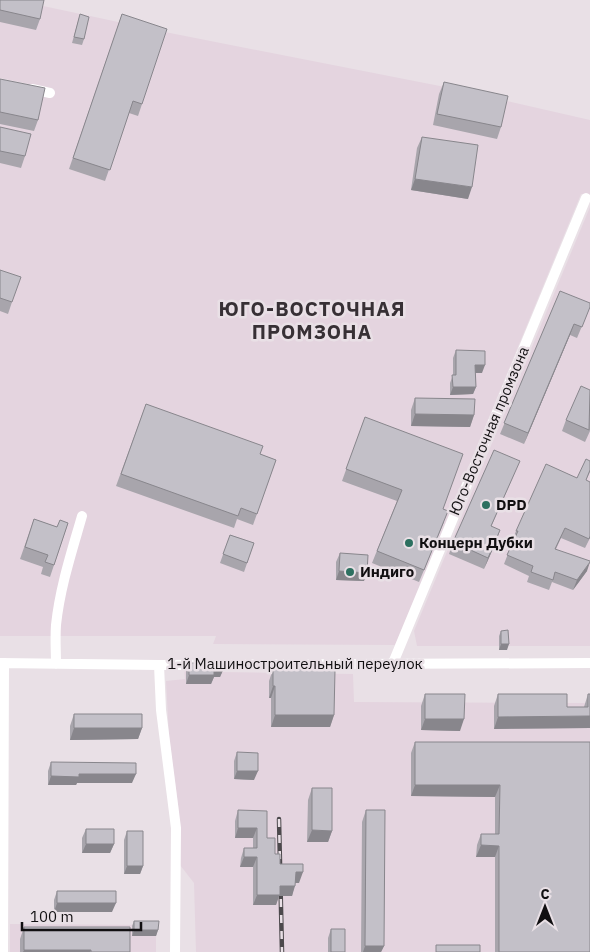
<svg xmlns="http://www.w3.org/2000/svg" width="590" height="952" font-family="'IBM Plex Sans',sans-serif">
<rect width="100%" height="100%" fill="#e9e0e6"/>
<!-- built -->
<path fill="#e4d4df" d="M0,0h15l150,32 280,55 145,33v75l-9,-1 -186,451 -182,-1 3,-8h-216v-549l48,10 5,-8 -53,-11z
M590,207v439h-173l-3,-15z
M184,666l36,6 133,2 1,28 236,1v249h-394l-2,-69 -14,-18 -1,-53 -10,-76 -3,-55 19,-2z
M10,924l144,1v9l2,2v16h-146z"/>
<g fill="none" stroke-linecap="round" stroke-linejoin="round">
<!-- minor -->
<path stroke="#fff" stroke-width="10" d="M32,89l18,4
M0,663l159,2 431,-2
M393,663l193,-465
M56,664c0,-13 -1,-26 0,-39 4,-38 16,-74 26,-109
M159,665l2,45 15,118 -1,124
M3,952l1,-289"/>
<!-- rail casing -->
<g stroke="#4c494c" stroke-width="4.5">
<path id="rail" d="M279,819l3,133"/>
</g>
<!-- rail -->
<use href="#rail" stroke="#e9e0e6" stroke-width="2.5" stroke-dasharray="8" stroke-linecap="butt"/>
</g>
<!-- wall -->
<path fill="#a8a5ac" d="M0,0l40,19 -4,11 -36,-8z
M80,14l4,25 -2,6 -10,-2z
M122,14l20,90 -4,12 -9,-3 -24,68 -36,-12z
M0,79l38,41 -4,11 -34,-7z
M444,82l57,45 -4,12 -64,-14 6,-31z
M0,127l25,29 -4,12 -21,-5z
M422,137l46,62 -57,-9 6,-42z
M0,270l12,32 -4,12 -8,-3z
M560,291l30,16 -13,31 -7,-3 -46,109 -24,-10z
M456,350l26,23h-7l1,14 -3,7 -23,1v-12l3,-8v-17z
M590,390v41l-5,11 -23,-11 4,-11z
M415,398l59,17 -4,12 -59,-1v-16z
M146,404l114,50 16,6 -23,65 -16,-6 -3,9 -118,-42z
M365,417l79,105 -25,60 -47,-19 25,-62 -55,-20z
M590,461v11l-4,8 4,58 -5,10 -24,-10 -5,11 31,22 -14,19 -21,-8 -3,8 -22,-8 2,-6 -25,-12 9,-23h-1l4,-10 61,-53z
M515,472l-24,55 5,15 -12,27 -35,-15 4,-12z
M34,519l23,8 11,-4 -18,54 -9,-3 2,-7 -23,-8z
M230,535l24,8 -10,29 -24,-9z
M340,553l24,28 -28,-1v-18z
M501,631l6,19h-8v-14z
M189,663l35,5 -4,9h-6l-3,7h-25v-12z
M273,669l61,46 -4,12h-59v-29h-2v-17z
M425,694l35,37 -39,-1v-24z
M498,694l69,13h17l4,-13 2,34 -96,1v-23z
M74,714l68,14 -4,11 -68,1v-14z
M415,742h175v210h-95v-95h-19l1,-12 4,-11h14v-37l-84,-1v-43z
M237,752l17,28 -20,-1v-18z
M51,762l81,21h-55l-1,2h-28v-14z
M312,788l20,43 -4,11h-21l1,-42z
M238,810l29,28 13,26 19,19h-4l-3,13h-13l-3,9h-23v-38h-13l1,-9 3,-10h9v-10h-18v-17z
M366,810l18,136 -3,6h-20l1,-130z
M86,829l28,15 -4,9h-28v-15z
M127,831l16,35 -3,8h-16v-34z
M57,891l55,21h-58v-12z
M134,921l24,9 -2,6h-24v-10z
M24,927l106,25h-110v-13z
M331,929l14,23h-17v-14z"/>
<!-- shaded-wall -->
<path fill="#88868c" d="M415,179l57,8 -4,12 -57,-9z
M574,324l-4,11 -46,109 4,-11z
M475,365h10l-3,8h-10z
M453,387h23l-3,7 -23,1z
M415,414l59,1 -4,12 -59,-1z
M500,530l-4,12 -12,27 4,-11z
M590,562l-3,9 -14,19 4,-10z
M339,571l28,2 -3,8 -28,-1z
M501,644h8l-2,6h-8z
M214,668h10l-4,9h-6l-3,7h-25l3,-9z
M273,686h2l-4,12h-2z
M275,715h59l-4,12h-59z
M590,716v12l-96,1 4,-12z
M425,719h39l-4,12 -39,-1z
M74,728h68l-4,11 -68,1z
M237,771h21l-4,9 -20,-1z
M79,774h57l-4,9h-55l-1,2h-28l3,-9z
M415,785h85l-5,12 -84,-1z
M238,828h19l-4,10h-18z
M312,830l20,1 -4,11h-21z
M86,844h28l-4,9h-28z
M481,845l18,1 -4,11h-19z
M244,857h13l-4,10h-13z
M127,866h16l-3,8h-16z
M296,872h7l-4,11h-7z
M280,886h15l-3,10h-13l-3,9h-23l4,-10z
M57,903h59l-4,9h-58z
M134,930h24l-2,6h-24z
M365,946h19l-3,6h-18z
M24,950h67l-1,2h-67z"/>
<!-- building -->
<path fill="#c3c0c8" stroke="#88868c" d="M0,0h44l-4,19 -40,-9z
M80,14l9,3 -5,22 -10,-2z
M122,14l45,15 -25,75 -9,-3 -23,69 -37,-12z
M0,79l45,9 -7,32 -38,-8z
M444,82l64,14 -7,31 -64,-13z
M0,127l31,7 -6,22 -25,-5z
M422,137l56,8 -6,42 -57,-8z
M0,270l21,7 -9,25 -12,-4z
M560,291l30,12v4l-8,20 -8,-3 -46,109 -24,-10z
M456,350l29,1v14h-10l1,22h-23l-1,-12h4z
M581,386l9,4 -1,40 -23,-10z
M415,398l60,1 -1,16 -59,-1z
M146,404l117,42 -3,8 16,6 -19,54 -16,-6 -3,8 -117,-42z
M365,417l98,37 -20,55 5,2 -24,59 -47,-19 25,-61 -56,-21z
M494,450l26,11 -29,65 9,4 -12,28 -35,-16z
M586,459l4,2v9l-4,10 4,2v54l-1,3 -24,-11 -10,21 35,12v1l-13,18 -22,-8 -2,8 -22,-8 2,-6 -26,-11 11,-24h-2l30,-67 31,14z
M34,519l23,8 3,-7 8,3 -14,42 -9,-3 3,-7 -23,-8z
M230,535l24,8 -7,20 -24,-9z
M340,553l28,2 -1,18 -28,-2z
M508,630l1,14h-8v-13z
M189,663h35v5h-10v7h-25z
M273,669l62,1 -1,45h-59v-29h-2z
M425,694h40l-1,25h-39z
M498,694h69v13h21v-13h2v22l-92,1z
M74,714h68v14h-68z
M415,742h175v210h-91v-106l-18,-1v-11h18l1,-49h-85z
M237,752l21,1v18h-21z
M51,762l85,1v11h-57v3l-28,-1z
M312,788h20v43l-20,-1z
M238,810l29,1v27h8v16h5v10h23v8h-7l-1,14h-15v9h-23v-38h-13v-9h13v-20h-19z
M366,810h19l-1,136h-19z
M86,829h28v15h-28z
M127,831h16v35h-16z
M57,891h59v12h-59z
M134,921h25l-1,9h-24z
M24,927h106v25h-39v-2h-67z
M331,929h14v23h-14z
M436,945h44v7h-44z"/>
<!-- markers -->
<g fill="#2d7060" stroke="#e9e0e6" stroke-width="2">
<circle cx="486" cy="505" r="5"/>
<circle cx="409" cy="543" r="5"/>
<circle cx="350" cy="572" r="5"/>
</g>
<g text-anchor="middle" stroke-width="5" stroke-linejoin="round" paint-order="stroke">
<!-- street labels -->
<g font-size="15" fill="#110f11" stroke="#e9e0e6">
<text transform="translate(489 431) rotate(-67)" y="5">Юго-Восточная промзона</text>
<text x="295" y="669">1-й Машиностроительный переулок</text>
</g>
<!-- poi labels -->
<g font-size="15" font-weight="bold" fill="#110f11" stroke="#e9e0e6" text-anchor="start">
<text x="496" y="510">DPD</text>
<text x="419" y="548">Концерн Дубки</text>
<text x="360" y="577">Индиго</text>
</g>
<!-- district labels -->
<g font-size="20" font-weight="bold" letter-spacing="1" fill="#373035" stroke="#e9e0e6">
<text x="312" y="316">ЮГО-ВОСТОЧНАЯ<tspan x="312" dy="23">ПРОМЗОНА</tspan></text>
</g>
</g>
<!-- north arrow -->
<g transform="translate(545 907)" stroke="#e9e0e6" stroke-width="4" paint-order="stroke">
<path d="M0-4L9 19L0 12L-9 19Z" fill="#110f11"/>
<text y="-8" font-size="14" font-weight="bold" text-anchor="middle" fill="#110f11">С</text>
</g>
<!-- scale -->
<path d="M22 922v8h119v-8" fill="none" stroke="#110f11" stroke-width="2.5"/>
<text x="30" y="922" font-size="15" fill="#110f11" stroke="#e9e0e6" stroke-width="4" paint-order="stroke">100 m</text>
</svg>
